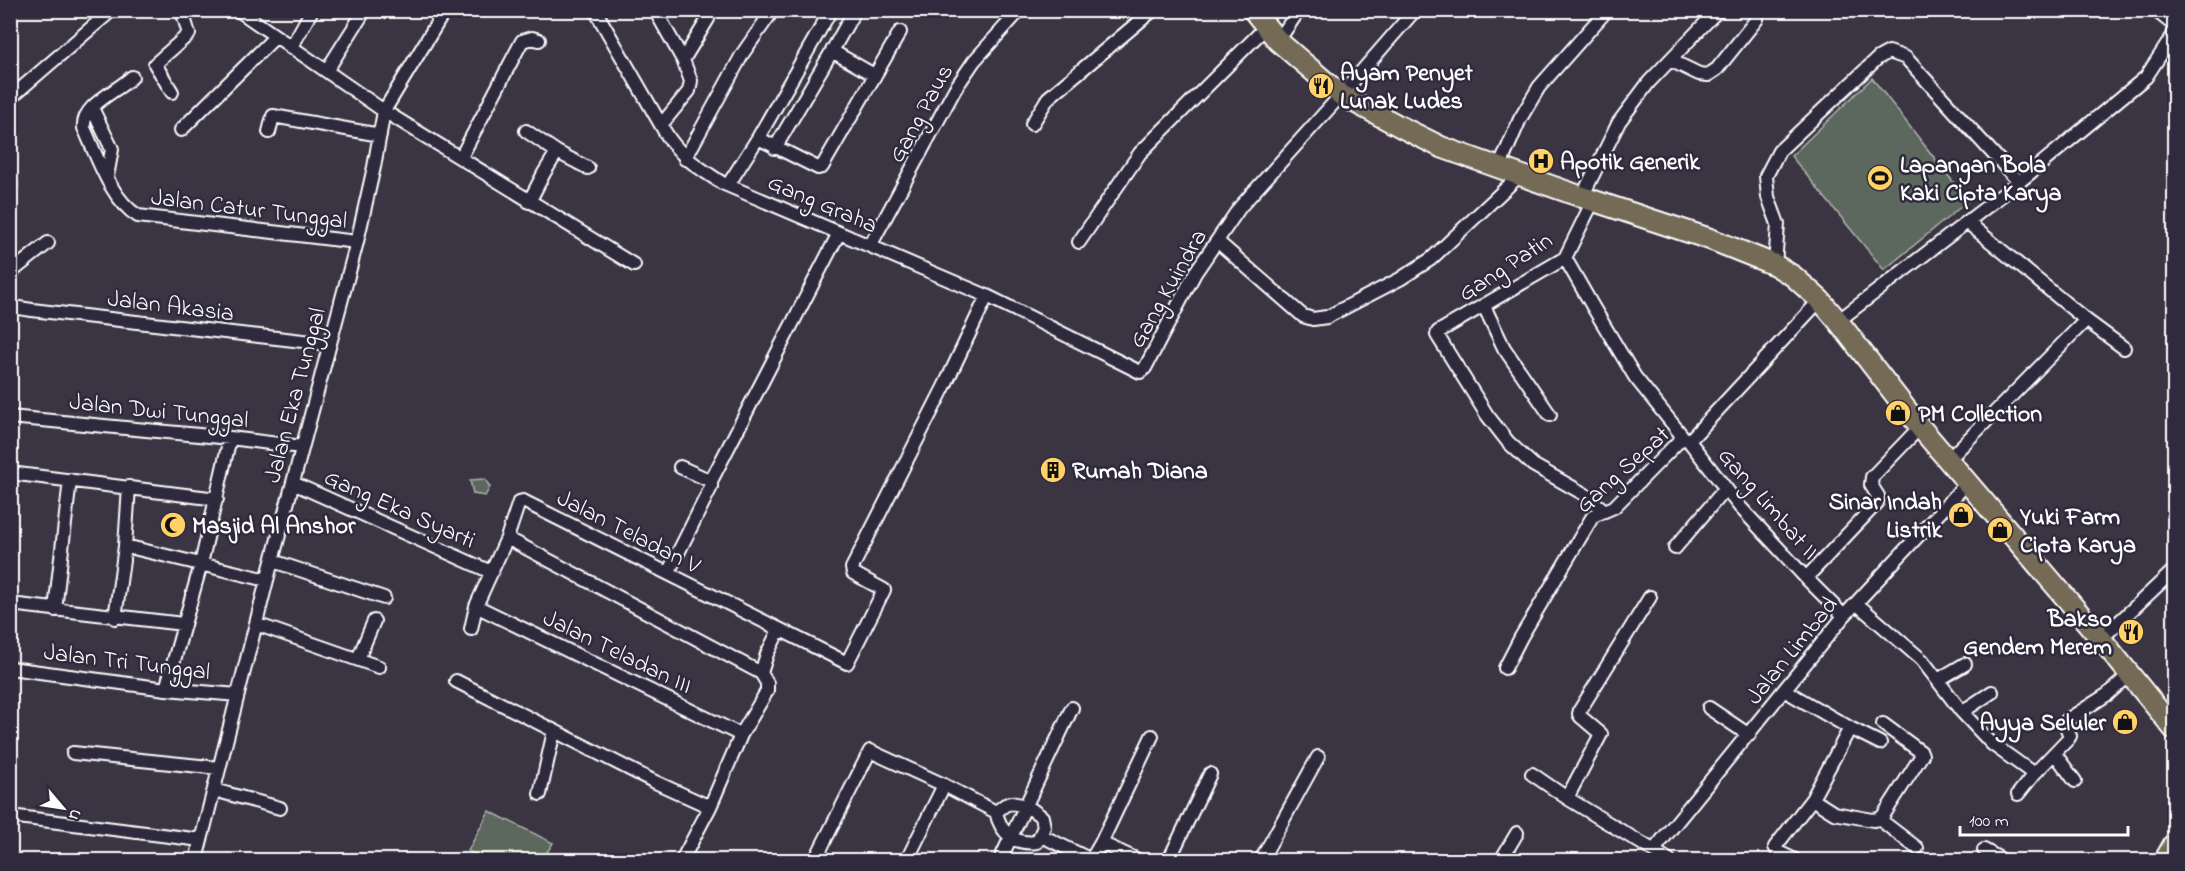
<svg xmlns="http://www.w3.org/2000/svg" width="2185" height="871" font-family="'Indie Flower',sans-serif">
<rect width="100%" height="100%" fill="#3b3543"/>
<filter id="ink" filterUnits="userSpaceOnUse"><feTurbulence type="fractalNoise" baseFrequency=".0167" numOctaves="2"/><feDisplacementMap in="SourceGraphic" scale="12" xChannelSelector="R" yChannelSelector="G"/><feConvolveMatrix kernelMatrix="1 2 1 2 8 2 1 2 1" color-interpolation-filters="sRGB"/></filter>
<g filter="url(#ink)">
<!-- green -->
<path fill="#5c685d" stroke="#aeb4ae" stroke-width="1.5" d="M1872,78l96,123 -84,69 -93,-114z
M485,479l5,8 -5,9 -12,-2 -3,-14z
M489,811l64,32 -11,17h-57l-17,-9z"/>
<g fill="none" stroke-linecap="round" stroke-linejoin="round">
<!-- street casing -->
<g stroke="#fff" stroke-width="16">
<path id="street" d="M238,10l146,101 250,154
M595,10l70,122c15,25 33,35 57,51l265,113 153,76 5,-4 50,-95 45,-66 101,-112 74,-85
M655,10l28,50
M855,10l-23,41 42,24
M2155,10l19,15
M1278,41l21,-31
M291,48l21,-38
M1670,60l29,14 9,1 9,-6 40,-50
M327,70l38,-60
M132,77c-14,14 -51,28 -48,51 13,28 27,72 54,88l219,26
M172,92l-17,-28 34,-30 -6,-20 3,-4
M10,98l102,-88
M92,108l20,41 -5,28
M1032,124l16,-26 105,-88
M661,125l28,-34 2,-10 -8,-21 25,-41 2,-9
M181,130l94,-93
M526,131l31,21 31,16
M269,132l4,-16 107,19
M758,138l60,30 4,-1 78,-135
M775,148l57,-97
M461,157l61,-116 10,-3 7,2
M685,159l58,-106 30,-43
M1499,168l21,-49 19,-32 68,-77
M10,185h1
M728,185l30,-47 73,-128
M1582,197l37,-75 30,-40 69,-72
M1593,201l-28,57 -127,74 -1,3 50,80 21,27 25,23 51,29 21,17
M529,202l15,-29 13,-21
M1967,222l119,98 38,28
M1217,241l86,75 10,3 14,-2 73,-38 31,-20 89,-84
M1079,242l61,-89 126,-126
M870,246l85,-157 19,-28 46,-51
M1565,258l28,49 42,70 48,60
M1775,265l3,-41 -10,-27 -2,-21 13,-25 99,-93 11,-6 17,6 113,124
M10,273l38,-30
M10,304l9,4 13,2 297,34
M1484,306l20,42 46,67
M1838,321l181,-139 127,-105 28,-43
M10,417l220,21 72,9
M1689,441l51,66 66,71 38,38
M1949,459l137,-139
M10,473l207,26
M711,481l128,-248
M293,483l198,89
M507,538l254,135
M125,546l142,34
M1675,548l51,-60
M273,561l111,37
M668,573l43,-86v-6l-31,-14
M1806,578l71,-75 1,-7 -7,-11 1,-8 48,-50
M1856,603l66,57 40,52 30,32 42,30
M10,604l173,20
M476,606l265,129
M55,610l15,-130
M115,618l10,-72 4,-59
M256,624l123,43
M471,629l5,-23 31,-68 12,-36 4,-1 324,162 37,-73 -31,-17 -1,-5 93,-183 42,-89
M2101,639l73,-69
M358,659l16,-38
M10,668l156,21 72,6
M1505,668l16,-31 72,-121 21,-9 69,-70 6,4 131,-141
M1938,680l27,-16
M456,681l197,100 57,26
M166,689l35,-125 29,-126
M1784,690l66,38 30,15
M1709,708l40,27
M1962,712l30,-20
M73,753l146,15
M2055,754l20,27
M1532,774l35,24 102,62
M214,790l66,18
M540,794l14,-63
M2018,794l16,-20 34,-35 2,-3 -5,-12 2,-4 41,-26 22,-20
M1567,798l34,-64 -20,-17 -2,-3 1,-4 70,-113
M1812,799l22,14 39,7 6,-1 4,-3 39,-61 -1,-3 -38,-28
M1011,803l16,3 15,11 2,10 -7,15c-22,3 -36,-8 -41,-30l9,-7z
M10,816l191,24
M1879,819l38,29
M1042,836l49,24
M1101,843l37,17
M1654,850l190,-234 123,-133
M1984,850l18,10
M196,860l71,-280 90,-338 17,-75 10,-56 61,-101
M682,860l28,-53 31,-72 26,-44v-8l-6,-10 6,-19 12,-24
M815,860l55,-109 74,34 52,27
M907,860l37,-75
M1000,860l72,-152
M1091,860l10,-17 51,-107
M1169,860l41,-86
M1261,860l57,-103
M1501,860l16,-27
M1795,860l-17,-8 -3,-5 37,-48 38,-71"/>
</g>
<!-- primary casing -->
<g stroke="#fff" stroke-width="24">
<path id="primary" d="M1253,10l25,31 63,54 60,32 40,20 141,50 128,42 65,26 18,11 27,24 18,21 82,106 181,212 73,90
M2165,860l9,-16"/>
</g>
<!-- street -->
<use href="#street" stroke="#2f2a3d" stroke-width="12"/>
<!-- primary -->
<use href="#primary" stroke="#756a55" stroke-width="20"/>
</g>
</g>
<!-- icons -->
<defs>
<g id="restaurant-disc" transform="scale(1.35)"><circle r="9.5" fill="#ffd166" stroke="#2f2a3d"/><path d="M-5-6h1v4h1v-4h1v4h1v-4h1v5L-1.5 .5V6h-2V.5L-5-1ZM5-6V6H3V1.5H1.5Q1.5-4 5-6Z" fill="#111"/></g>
<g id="hospital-disc" transform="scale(1.35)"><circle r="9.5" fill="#ffd166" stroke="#2f2a3d"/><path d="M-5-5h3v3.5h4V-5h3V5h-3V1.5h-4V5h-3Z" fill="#111"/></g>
<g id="stadium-disc" transform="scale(1.35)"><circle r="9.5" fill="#ffd166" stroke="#2f2a3d"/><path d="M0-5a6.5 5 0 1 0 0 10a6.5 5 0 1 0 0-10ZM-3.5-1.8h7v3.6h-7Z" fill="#111"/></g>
<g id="shop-disc" transform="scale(1.35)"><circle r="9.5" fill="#ffd166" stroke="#2f2a3d"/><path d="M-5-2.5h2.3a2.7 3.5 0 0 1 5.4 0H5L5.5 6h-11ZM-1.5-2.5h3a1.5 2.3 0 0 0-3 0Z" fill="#111"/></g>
<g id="building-disc" transform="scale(1.35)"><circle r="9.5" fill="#ffd166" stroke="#2f2a3d"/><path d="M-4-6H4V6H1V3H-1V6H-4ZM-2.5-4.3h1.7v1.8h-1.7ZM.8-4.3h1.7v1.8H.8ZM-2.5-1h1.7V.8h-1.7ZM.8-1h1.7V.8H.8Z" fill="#111"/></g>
<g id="mosque-disc" transform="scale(1.35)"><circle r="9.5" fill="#ffd166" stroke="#2f2a3d"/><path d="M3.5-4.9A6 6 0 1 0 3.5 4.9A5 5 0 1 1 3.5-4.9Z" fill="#111"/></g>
</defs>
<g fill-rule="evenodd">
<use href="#restaurant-disc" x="1321" y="86"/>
<use href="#hospital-disc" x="1541" y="161"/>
<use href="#stadium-disc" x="1880" y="178"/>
<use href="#shop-disc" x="1898" y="413"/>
<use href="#building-disc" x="1053" y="470"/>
<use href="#shop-disc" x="1961" y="515"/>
<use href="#mosque-disc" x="173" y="525"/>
<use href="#shop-disc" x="2000" y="530"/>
<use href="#restaurant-disc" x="2131" y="632"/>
<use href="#shop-disc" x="2125" y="722"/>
</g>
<g text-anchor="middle" stroke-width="5" stroke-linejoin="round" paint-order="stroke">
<!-- poi labels -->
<g font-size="24" font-weight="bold" fill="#fff" stroke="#2f2a3d" text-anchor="start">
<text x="1340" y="80">Ayam Penyet<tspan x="1340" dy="28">Lunak Ludes</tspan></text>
<text x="1560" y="169">Apotik Generik</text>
<text x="1900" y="172">Lapangan Bola<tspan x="1900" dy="28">Kaki Cipta Karya</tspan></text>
<text x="1918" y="421">PM Collection</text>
<text x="1072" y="478">Rumah Diana</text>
<text x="1942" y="509" text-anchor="end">Sinar Indah<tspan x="1942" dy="28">Listrik</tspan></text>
<text x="2020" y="524">Yuki Farm<tspan x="2020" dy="28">Cipta Karya</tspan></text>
<text x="192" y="533">Masjid Al Anshor</text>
<text x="2112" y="626" text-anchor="end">Bakso<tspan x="2112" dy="28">Gendem Merem</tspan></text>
<text x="2106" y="730" text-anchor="end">Ayya Seluler</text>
</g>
<!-- street labels -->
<g font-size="24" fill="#fff" stroke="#2f2a3d">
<text transform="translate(920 113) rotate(-61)" y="8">Gang Paus</text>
<text transform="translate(823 203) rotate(23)" y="8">Gang Graha</text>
<text transform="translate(249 208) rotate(7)" y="8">Jalan Catur Tunggal</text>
<text transform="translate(1505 266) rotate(-33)" y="8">Gang Patin</text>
<text transform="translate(1167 288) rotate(-60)" y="8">Gang Kuindra</text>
<text transform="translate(171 305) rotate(7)" y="8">Jalan Akasia</text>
<text transform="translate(294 395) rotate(-75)" y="8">Jalan Eka Tunggal</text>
<text transform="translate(159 410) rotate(6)" y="8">Jalan Dwi Tunggal</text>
<text transform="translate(1622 469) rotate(-42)" y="8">Gang Sepat</text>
<text transform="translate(1769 503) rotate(49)" y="8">Gang Limbat II</text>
<text transform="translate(400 508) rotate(24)" y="8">Gang Eka Syarti</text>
<text transform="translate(629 531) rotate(27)" y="8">Jalan Teladan V</text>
<text transform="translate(1791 650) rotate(-51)" y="8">Jalan Limbad</text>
<text transform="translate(618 651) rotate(26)" y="8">Jalan Teladan III</text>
<text transform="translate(127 661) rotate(7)" y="8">Jalan Tri Tunggal</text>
</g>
</g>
<!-- margin -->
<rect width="2185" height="871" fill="none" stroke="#2f2a3d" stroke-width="36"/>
<rect x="18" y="18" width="2149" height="835" fill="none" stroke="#fff" stroke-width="2" filter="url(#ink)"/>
<!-- north arrow -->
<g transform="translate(63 808) rotate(119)" stroke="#2f2a3d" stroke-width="4.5" paint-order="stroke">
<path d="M0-4.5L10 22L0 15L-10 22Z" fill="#ffffff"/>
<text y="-9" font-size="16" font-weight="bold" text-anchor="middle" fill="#ffffff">U</text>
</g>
<!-- scale -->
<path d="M1960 826v9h168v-9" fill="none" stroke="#ffffff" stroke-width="3"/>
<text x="1969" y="826" font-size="18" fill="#ffffff" stroke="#2f2a3d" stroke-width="4.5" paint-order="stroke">100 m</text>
</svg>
